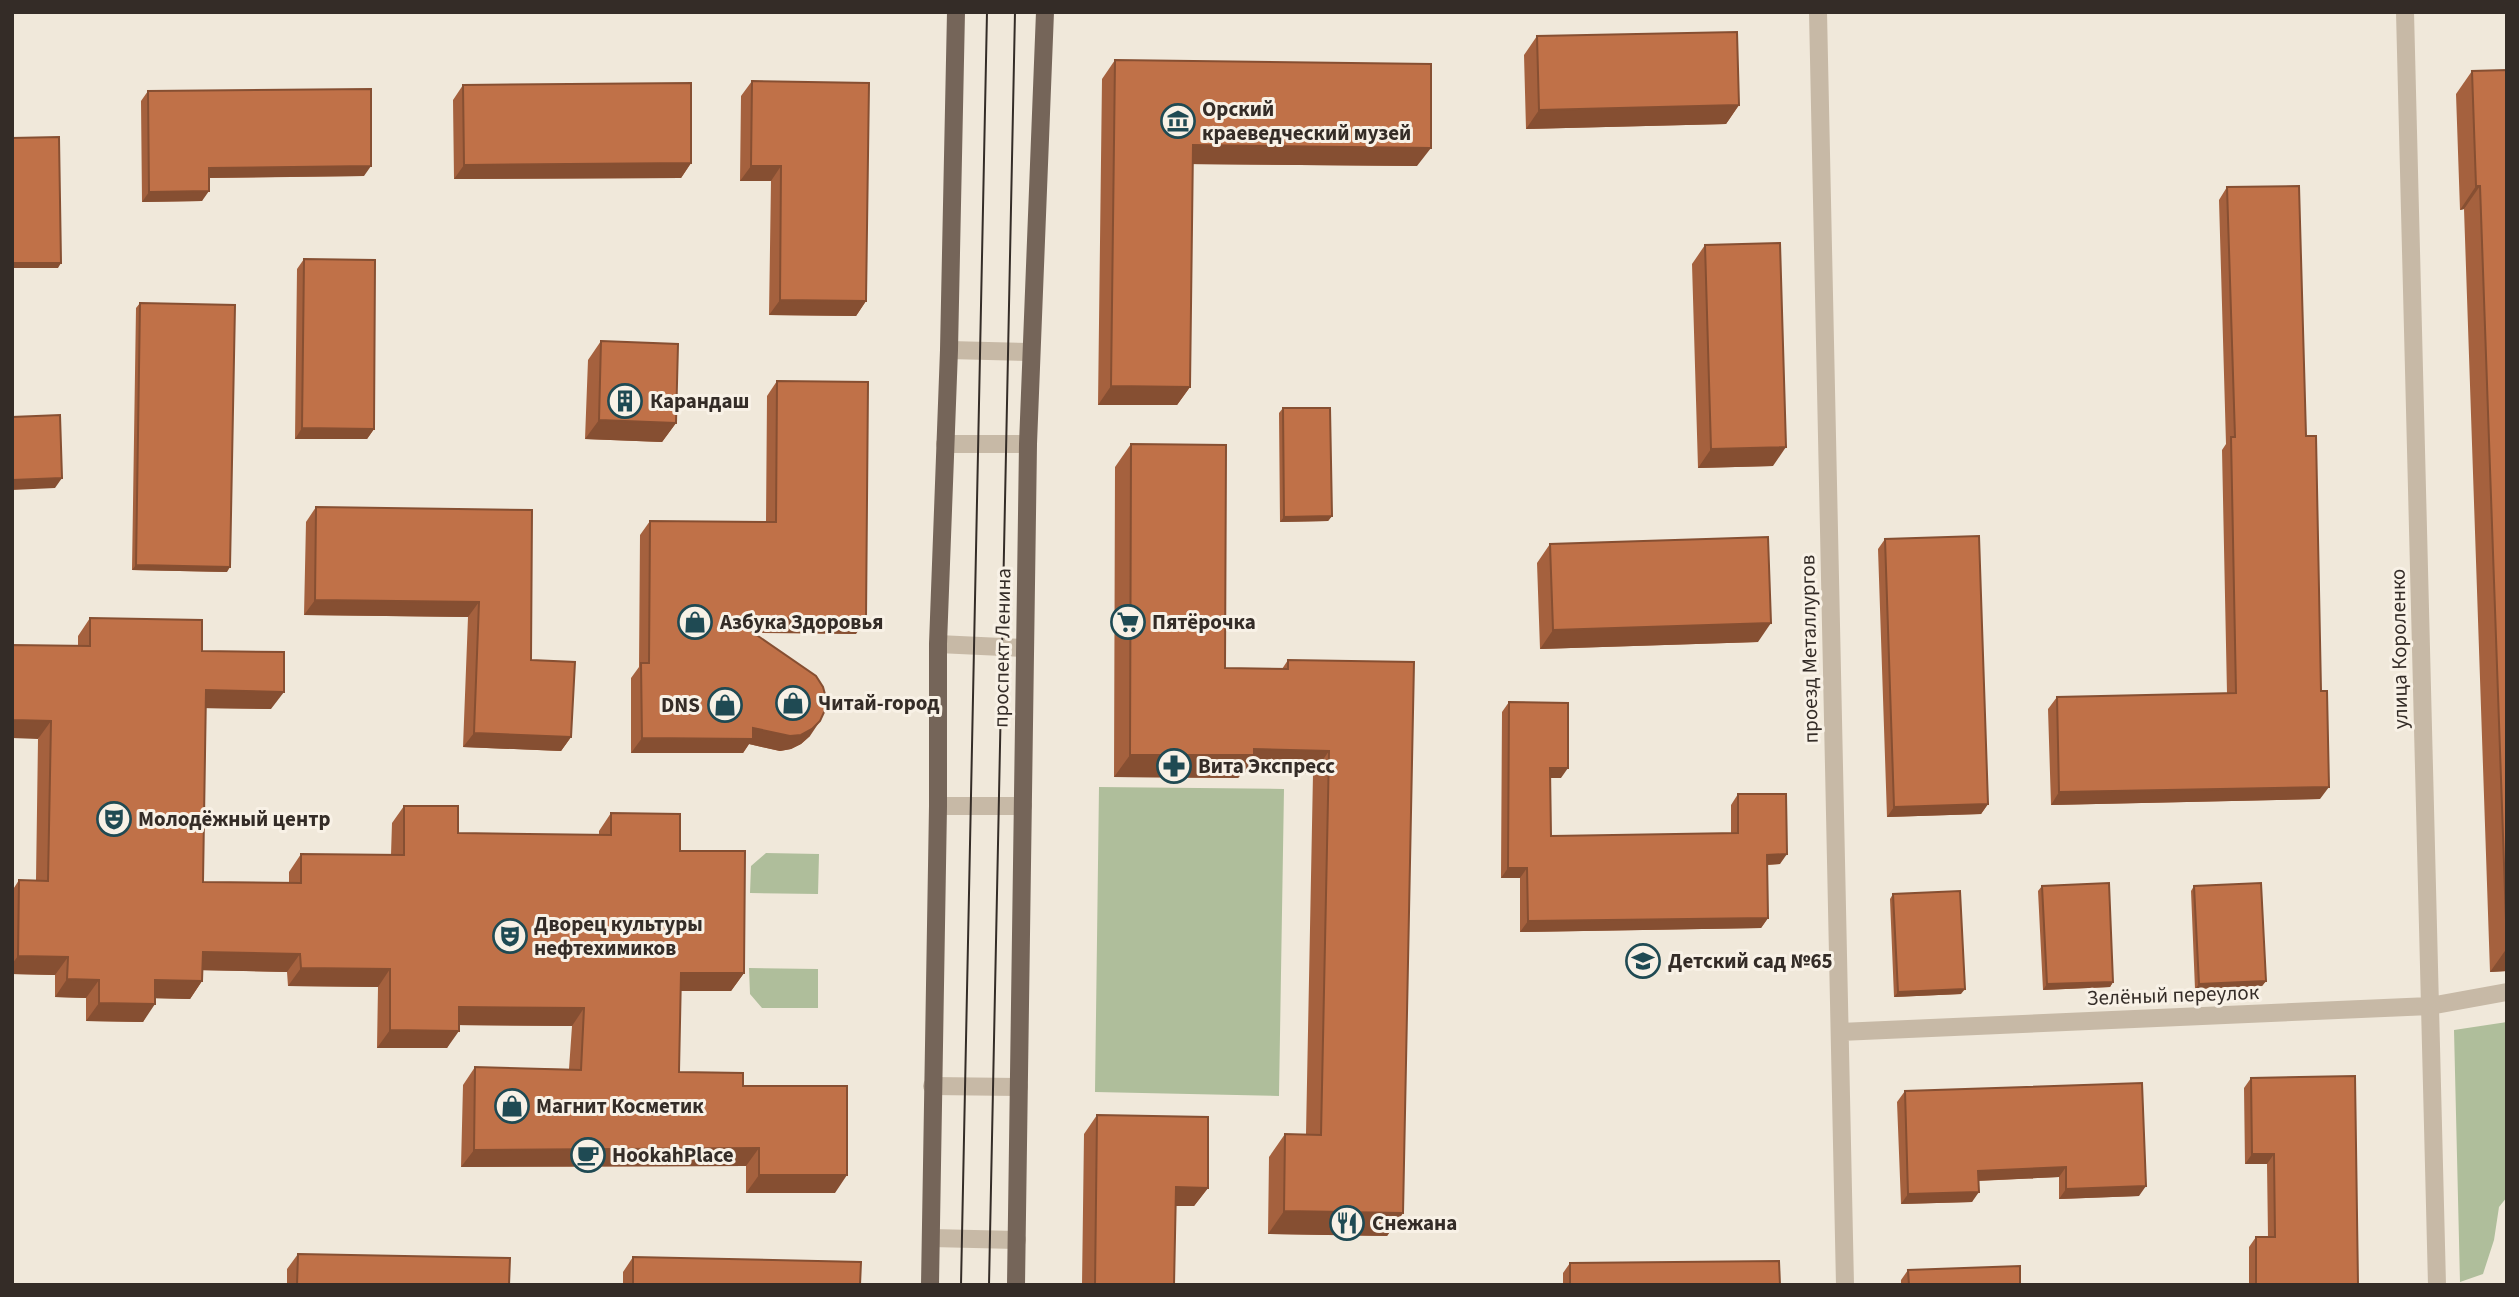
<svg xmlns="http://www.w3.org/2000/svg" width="2519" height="1297" font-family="'Source Sans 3',sans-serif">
<rect width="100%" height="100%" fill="#f0e8da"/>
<!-- green -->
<path fill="#afbe9b" d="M1099,787l185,2 -5,307 -184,-4z
M766,853l53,1 -1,40 -68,-1 1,-27z
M749,968l69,1v39h-56l-12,-14z
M2507,1022v175l-8,10 -5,33 -11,34 -23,8 -6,-252z"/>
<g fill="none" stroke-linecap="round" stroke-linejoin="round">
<!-- street -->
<path stroke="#c7b9a6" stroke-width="18" d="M1818,12l27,1273
M2405,12l32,1273
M949,350l82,2
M945,444h83
M938,644l87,4
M938,806h85
M1840,1032l590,-26 77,-14
M932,1086l87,1
M931,1238l86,2"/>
<!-- primary -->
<path stroke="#756559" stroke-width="18" d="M930,1285l8,-479v-162l11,-294 7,-338
M1016,1285l12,-841 17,-432"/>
<!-- tram -->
<path stroke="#342c27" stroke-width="2" d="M961,1285l26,-1273
M989,1285l26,-1273"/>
</g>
<!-- wall -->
<path fill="#a5613e" d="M1537,36l202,69 -13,19 -200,5 -2,-74z
M1115,60l302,106 -224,-2 -3,223 -13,18h-79l4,-326z
M2507,70v901l-17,1 -26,-763 -4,1 -4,-116 16,-23z
M752,81l114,220 -10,15 -87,-1 2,-134h-31l1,-85z
M463,85l228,78 -10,15 -227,1 -1,-79z
M148,91l216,85 -155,2 -7,23 -60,1 -1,-101z
M2227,187l79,249 14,363 -269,6 -3,-96 9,-12 170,-4 -5,-243 4,-6 -7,-244z
M1705,245l68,221 -75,2 -6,-204z
M304,259l70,170 -7,10h-72l2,-170z
M140,303l87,269 -95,-2 4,-262z
M601,341l75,82 -14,19 -77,-3 3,-79z
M777,381l79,253 -103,-1 57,103 -9,8 -10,5 -11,2 -31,-7 -6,9h-112v-75l8,-11 1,-132 10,-14 116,1 1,-126z
M1283,408l49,108 -4,5 -48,1 -1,-109z
M1131,444l94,224 57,1 6,-9 126,2 -11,551 -16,23 -119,-2 1,-77 16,-23h21l7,-360 -70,-2 -5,6 -124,-1 1,-310z
M316,507l216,3 -1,150 40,77 -10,14 -98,-4 5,-130 -164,-2 2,-93z
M1885,539l103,265 -7,10 -94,3 -9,-268z
M1550,544l208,98 -218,7 -3,-86z
M90,618l112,33 69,58 -65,-1 -3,174 86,1v-11l12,-18 90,1 1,-32 12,-17 54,27 141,2v-4l12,-18 69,38 64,122 -13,18h-51l-1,81 64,14 92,107h-89v-27l-285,1 2,-82 12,-18 94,2 3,-43 -113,-1 -12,23h-70l1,-61 -90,-1 -1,-14 -84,-2 -1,11 -12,18 -35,-1 -12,24 -57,-1v-23l-31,-1v-22l-43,-1v-83l7,-11 17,1 2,-142 40,-93v-10z
M1509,702l52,76h-11l1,58 180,-3v-28l7,-11 42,70 -12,1v53l-7,10 -241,4v-54h-19l1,-166z
M2042,886l71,96 -3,5 -67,3 -5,-99z
M2194,886l72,95 -4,5 -67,3 -4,-98z
M1893,894l68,100 -67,3 -4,-98z
M2251,1078l107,207h-109v-38l7,-10h12l-1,-73h-22l-1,-76z
M1905,1091l234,105 -80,3v-22l-81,4 -6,21 -71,2 -4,-102z
M1097,1115l111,73 -14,18h-18l-2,79h-92l2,-151z
M298,1254l211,31h-222v-16z
M633,1257l227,28h-237v-13z
M1570,1263l210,22h-217v-12z
M1908,1270l112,15h-119v-5z"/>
<!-- shaded-wall -->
<path fill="#864f32" d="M1739,105l-13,19 -200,5 13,-19z
M1193,145l238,3 -14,18 -237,-2z
M691,163l-10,15 -227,1 10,-14z
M371,166l-7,10 -162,2 7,-10z
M751,166h30l-10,15h-31z
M2476,186h4l-16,23 -4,1z
M209,191l-7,10 -60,1 7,-10z
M12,263h49l-3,5h-46z
M780,300l86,1 -10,15 -87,-1z
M1111,386l79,1 -13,18h-79z
M599,420l77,3 -14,19 -77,-3z
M302,428l72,1 -7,10h-72z
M1786,447l-13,19 -75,2 13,-19z
M62,478l-7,10 -43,2v-10z
M1332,516l-4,5 -48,1 4,-5z
M136,565l94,2 -3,5 -95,-2z
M315,600l164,2 -11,15 -164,-2z
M732,618l134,1 -10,15 -134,-2z
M1771,623l-13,19 -218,7 13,-19z
M206,690l78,2 -13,17 -77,-1z
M12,720l39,1 -13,18 -26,-1z
M820,721l-10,15 -9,8 -10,5 -11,2 -31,-7 -6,9h-112l11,-15z
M474,733l97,4 -10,14 -98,-4z
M1254,749l75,2 -16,23 -70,-2 -5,6 -124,-1 16,-22z
M1550,768h18l-7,10h-18z
M2329,787l-9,12 -269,6 8,-13z
M1988,804l-7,10 -94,3 7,-10z
M1787,854l-7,10 -20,1 7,-10z
M1508,868h19l-7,10h-19z
M1768,918l-7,10 -241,4 8,-11z
M2507,948v23l-17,1z
M203,952l97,2 -13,18 -97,-2z
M18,956l50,1 -13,18 -43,-1v-10z
M301,968l89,1 -12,18 -90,-1z
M681,973h63l-13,18h-63z
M67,979l32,1 -13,18 -31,-1z
M155,980l47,1 -12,18 -47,-1z
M2266,981l-4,5 -67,3 4,-5z
M2113,982l-3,5 -67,3 4,-6z
M1965,989l-4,5 -67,3 4,-5z
M99,1003l56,1 -12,18 -57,-1z
M459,1007l125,1 -12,18 -125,-1z
M390,1030l69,1 -12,17h-70z
M759,1148l-13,18 -285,1 13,-17z
M2252,1154h22l-7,10h-22z
M2066,1167l-7,10 -88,4 7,-10z
M759,1175h88l-12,18h-89z
M2146,1186l-7,10 -80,3 7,-10z
M1176,1187l32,1 -14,18h-31z
M1979,1192l-7,10 -71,2 7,-10z
M1284,1211l119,2 -16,23 -119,-2z"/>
<!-- building -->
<path fill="#c07148" stroke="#864f32" stroke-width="2" d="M1737,32l2,73 -200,5 -2,-74z
M1115,60l316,4v84l-238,-3 -3,242 -79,-1z
M2507,70v878l-27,-762h-4l-4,-115z
M752,81l117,2 -3,218 -86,-1 1,-134h-30z
M691,83v80l-227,2 -1,-80z
M371,89v77l-162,2v23l-60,1 -1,-101z
M59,137l2,126h-49v-125z
M2299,186l7,250h10l5,255h6l2,96 -270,5 -2,-95 179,-4 -5,-256h4l-8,-250z
M1780,243l6,204 -75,2 -6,-204z
M304,259l71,1 -1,169 -72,-1z
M140,303l95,2 -5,262 -94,-2z
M601,341l77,3 -2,79 -77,-3z
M777,381l91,1 -2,237 -134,-1 84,58 7,11 3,11 -1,12 -5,11 -8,8 -11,6 -11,1 -37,-8v11l-111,-1 -1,-75h8l1,-142 126,1z
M1283,408h47l2,108 -48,1z
M60,415l2,63 -50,2v-63z
M1131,444l95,1 -1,223 63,1v-9l126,2 -11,551 -119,-2 1,-77 36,1 8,-384 -75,-2v6h-124z
M316,507l216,3 -1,150 44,2 -4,75 -97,-4 5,-131 -164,-2z
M1979,536l9,268 -94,3 -9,-268z
M1768,537l3,86 -218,7 -3,-86z
M90,618l112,2v31l82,1v40l-78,-2 -3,192 98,1v-29l103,1v-49h54v27l153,2v-22l69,1v37h65l-1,122h-63l-2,99 64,1v13h104v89h-88v-27l-285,2 1,-83 106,3 3,-62 -125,-1v24l-69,-1v-61l-89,-1 -1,-14 -97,-2 -1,29 -47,-1v24l-56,-1v-23l-32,-1 1,-22 -50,-1 1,-76 29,1 3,-160 -39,-1v-75l78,1z
M1509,702l59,1v65h-18l1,68 187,-3v-39h48l1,60 -20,1 1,63 -240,3 -1,-53h-19z
M2109,883l4,99 -66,2 -5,-98z
M2261,883l5,98 -67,3 -5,-98z
M1960,891l5,98 -67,3 -5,-98z
M2355,1076l3,209h-102v-48h19l-1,-83h-22l-1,-76z
M2142,1083l4,103 -80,3v-22l-88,4 1,21 -71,2 -3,-103z
M1097,1115l111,2v71l-32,-1 -2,98h-79z
M298,1254l212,4 -1,27h-212z
M633,1257l228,5 -1,23h-227z
M1779,1261l1,24h-210v-22z
M2020,1266v19h-111l-1,-15z"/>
<!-- icons -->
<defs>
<g id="museum-ring" transform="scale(1.75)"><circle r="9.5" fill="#f8f1e6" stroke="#1f4a53" stroke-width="1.5"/><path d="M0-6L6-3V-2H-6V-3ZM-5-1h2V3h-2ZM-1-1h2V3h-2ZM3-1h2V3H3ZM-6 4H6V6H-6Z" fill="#1f4a53"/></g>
<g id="building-ring" transform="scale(1.75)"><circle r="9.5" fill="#f8f1e6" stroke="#1f4a53" stroke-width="1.5"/><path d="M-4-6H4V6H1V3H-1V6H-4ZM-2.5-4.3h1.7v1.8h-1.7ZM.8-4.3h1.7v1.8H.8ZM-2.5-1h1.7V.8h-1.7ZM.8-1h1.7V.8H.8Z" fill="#1f4a53"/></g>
<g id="shop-ring" transform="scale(1.75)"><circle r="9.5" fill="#f8f1e6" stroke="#1f4a53" stroke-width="1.5"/><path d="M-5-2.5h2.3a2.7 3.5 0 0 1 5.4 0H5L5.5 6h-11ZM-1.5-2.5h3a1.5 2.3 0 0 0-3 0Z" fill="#1f4a53"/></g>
<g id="supermarket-ring" transform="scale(1.75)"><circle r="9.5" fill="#f8f1e6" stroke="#1f4a53" stroke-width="1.5"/><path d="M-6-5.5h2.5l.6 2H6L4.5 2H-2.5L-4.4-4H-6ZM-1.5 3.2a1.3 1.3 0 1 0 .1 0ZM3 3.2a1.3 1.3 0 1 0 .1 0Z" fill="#1f4a53"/></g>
<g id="pharmacy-ring" transform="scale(1.75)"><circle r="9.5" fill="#f8f1e6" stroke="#1f4a53" stroke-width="1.5"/><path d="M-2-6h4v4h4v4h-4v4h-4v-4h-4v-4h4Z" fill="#1f4a53"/></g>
<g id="theatre-ring" transform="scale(1.75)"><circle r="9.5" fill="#f8f1e6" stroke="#1f4a53" stroke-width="1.5"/><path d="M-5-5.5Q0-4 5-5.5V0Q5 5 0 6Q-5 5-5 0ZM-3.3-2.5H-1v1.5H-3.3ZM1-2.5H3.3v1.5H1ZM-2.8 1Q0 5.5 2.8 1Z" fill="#1f4a53"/></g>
<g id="school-ring" transform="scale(1.75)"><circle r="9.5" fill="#f8f1e6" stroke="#1f4a53" stroke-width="1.5"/><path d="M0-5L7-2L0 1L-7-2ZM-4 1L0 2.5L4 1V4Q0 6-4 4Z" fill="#1f4a53"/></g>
<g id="cafe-ring" transform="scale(1.75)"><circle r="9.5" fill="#f8f1e6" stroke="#1f4a53" stroke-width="1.5"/><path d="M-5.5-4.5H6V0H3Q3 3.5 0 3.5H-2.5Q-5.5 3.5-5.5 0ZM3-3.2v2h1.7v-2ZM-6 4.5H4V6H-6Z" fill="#1f4a53"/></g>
<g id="restaurant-ring" transform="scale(1.75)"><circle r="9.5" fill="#f8f1e6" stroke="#1f4a53" stroke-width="1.5"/><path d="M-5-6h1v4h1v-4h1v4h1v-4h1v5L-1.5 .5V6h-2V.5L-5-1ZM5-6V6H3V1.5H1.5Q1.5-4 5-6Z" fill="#1f4a53"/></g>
</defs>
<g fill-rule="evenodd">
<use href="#museum-ring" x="1178" y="121"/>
<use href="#building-ring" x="625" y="401"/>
<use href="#shop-ring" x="695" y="622"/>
<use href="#supermarket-ring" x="1128" y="622"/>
<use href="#shop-ring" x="793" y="703"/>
<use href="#shop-ring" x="725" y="705"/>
<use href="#pharmacy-ring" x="1174" y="766"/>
<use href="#theatre-ring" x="114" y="819"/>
<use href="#theatre-ring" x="510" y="936"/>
<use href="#school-ring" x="1643" y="961"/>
<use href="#shop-ring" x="512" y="1106"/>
<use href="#cafe-ring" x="588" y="1155"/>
<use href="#restaurant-ring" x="1347" y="1223"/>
</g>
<g text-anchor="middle" stroke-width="6" stroke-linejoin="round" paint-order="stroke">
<!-- poi labels -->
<g font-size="21" font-weight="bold" fill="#342c27" stroke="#f8f1e6" text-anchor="start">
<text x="1202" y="116">Орский<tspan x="1202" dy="24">краеведческий музей</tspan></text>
<text x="650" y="408">Карандаш</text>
<text x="720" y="629">Азбука Здоровья</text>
<text x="1152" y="629">Пятёрочка</text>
<text x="818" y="710">Читай-город</text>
<text x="700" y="712" text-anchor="end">DNS</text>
<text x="1198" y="773">Вита Экспресс</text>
<text x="138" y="826">Молодёжный центр</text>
<text x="534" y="931">Дворец культуры<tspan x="534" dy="24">нефтехимиков</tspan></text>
<text x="1668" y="968">Детский сад №65</text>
<text x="536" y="1113">Магнит Косметик</text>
<text x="612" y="1162">HookahPlace</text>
<text x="1372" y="1230">Снежана</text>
</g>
<!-- street labels -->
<g font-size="21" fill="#342c27" stroke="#f8f1e6">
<text transform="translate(1002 648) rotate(-89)" y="7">проспект Ленина</text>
<text transform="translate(1809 649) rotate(-91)" y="7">проезд Металлургов</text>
<text transform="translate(2399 649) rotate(-91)" y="7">улица Короленко</text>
<text transform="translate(2173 995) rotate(-2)" y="7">Зелёный переулок</text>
</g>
</g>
<!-- border -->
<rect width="2519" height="1297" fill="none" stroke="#342c27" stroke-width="28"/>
</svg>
